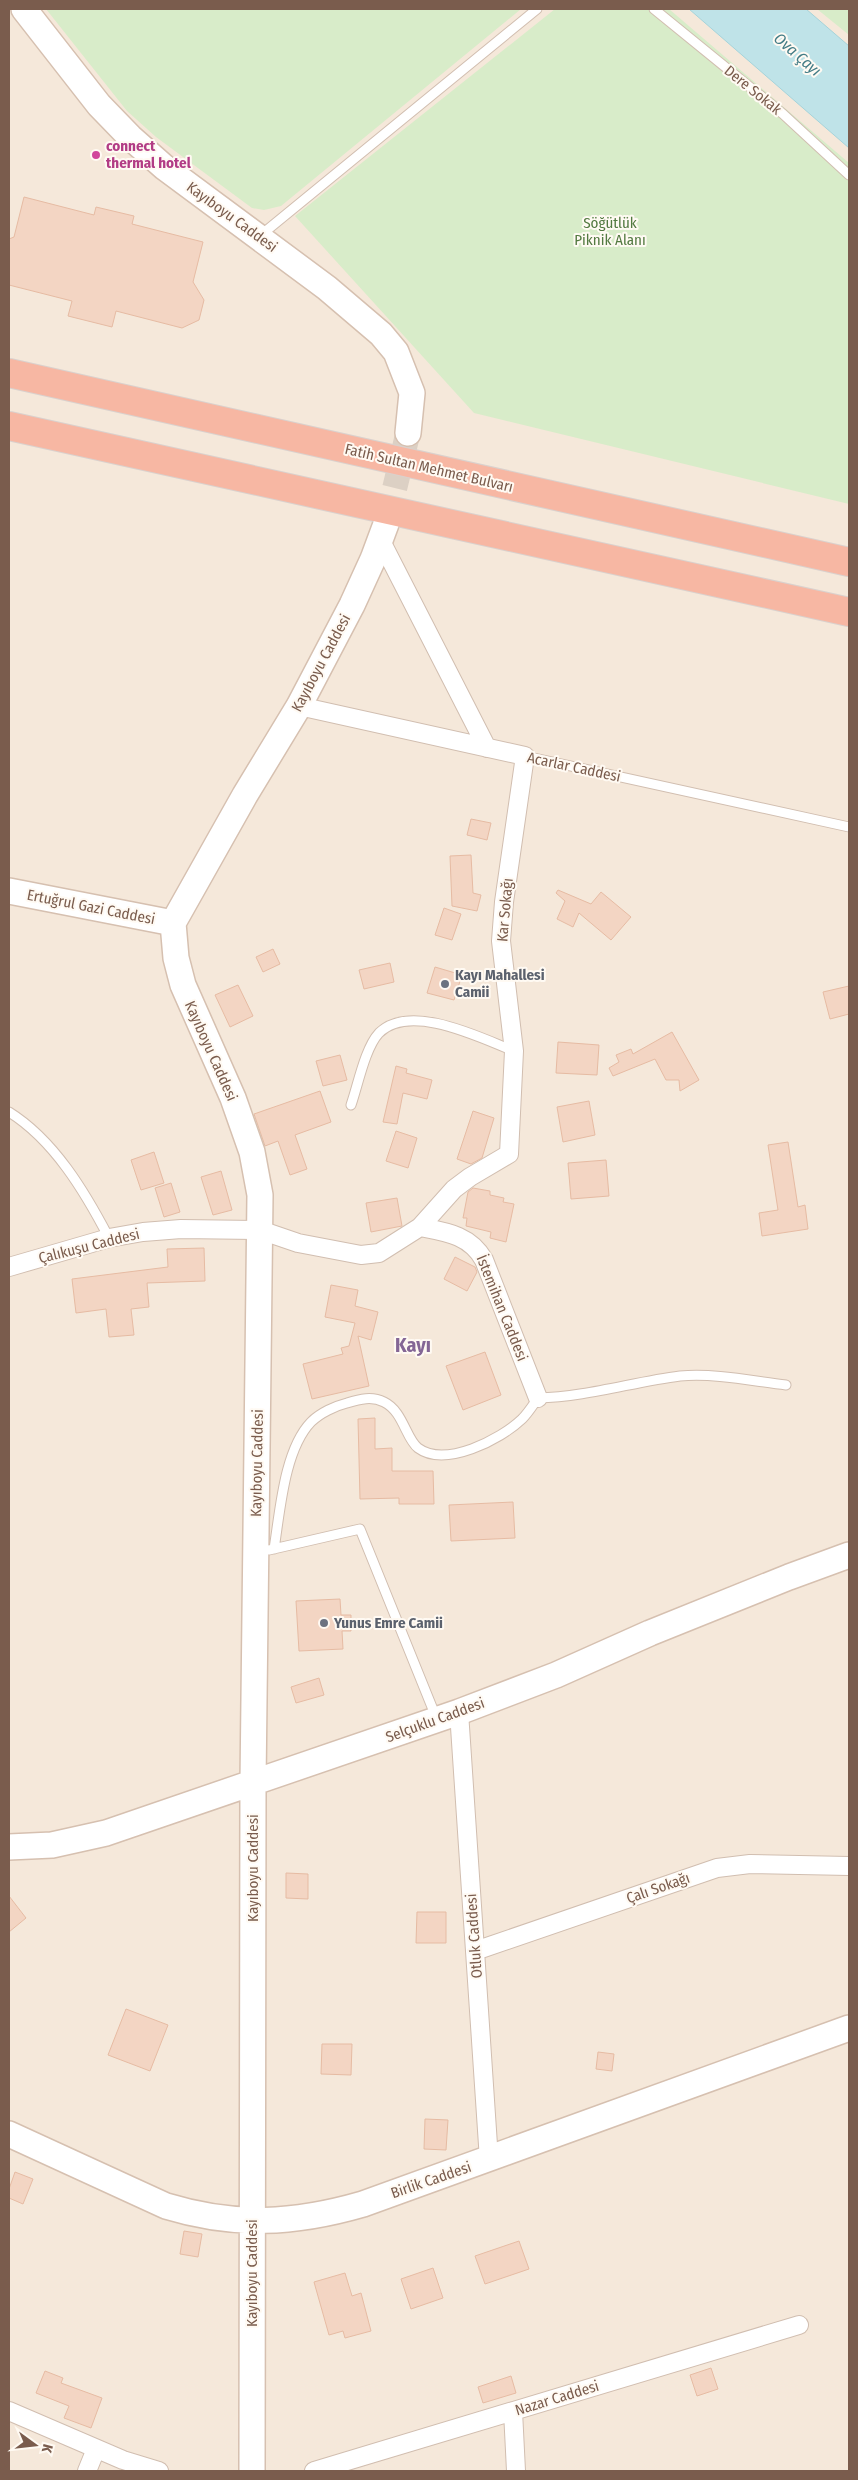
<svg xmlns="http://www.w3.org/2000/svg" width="858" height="2480" font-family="'Fira Sans Condensed',sans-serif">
<rect width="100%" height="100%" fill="#fdf6ec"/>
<!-- residential -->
<path fill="#f5e8da" d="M9,9h840v2462h-840z"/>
<!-- green -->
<path fill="#d8ecc9" d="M46,9h475l-240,197 -17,4 -12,-2 -96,-71 -29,-26z
M555,9h114l180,154v341l-375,-91 -179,-197z
M817,9h32v26z"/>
<!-- water -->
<path fill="#bfe3e8" stroke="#a5d3da" d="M689,9h117l43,37v102z"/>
<!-- building -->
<path fill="#f3d5c3" stroke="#e6bba3" d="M24,197l70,18 2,-8 38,9 -2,8 71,18 -10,40 11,18 -5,20 -17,8 -66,-17 -4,16 -44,-11 4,-15 -63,-16v-46l5,-2z
M471,819l20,4 -4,17 -20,-5z
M471,855l2,38 8,2 -4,16 -25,-5 -2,-50z
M558,890l33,14 10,-12 30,25 -20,23 -32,-27 -6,14 -16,-8 8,-18 -9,-8z
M444,908l17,6 -9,26 -17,-5z
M273,949l7,15 -17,8 -7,-15z
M390,963l4,19 -30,7 -5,-19z
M435,967l27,8 -8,25 -27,-7z
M238,985l15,31 -23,11 -15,-32z
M849,986v28l-19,5 -7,-27z
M672,1032l27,48 -19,11 -1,-11h-13l-11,-21 -42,17 -4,-8 10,-6 -3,-7 15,-6 2,5z
M558,1042l41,3 -2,30 -41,-2z
M340,1055l7,25 -24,6 -7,-25z
M396,1066l11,3 -1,4 26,7 -5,19 -24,-6 -6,31 -14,-2z
M320,1091l11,31 -36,13 12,34 -17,6 -12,-34 -13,5 -11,-32z
M589,1101l6,34 -32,7 -6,-35z
M473,1111l21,7 -12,40 -11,6 -14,-5z
M396,1131l21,7 -9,30 -22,-7z
M788,1142l10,65 7,-2 3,24 -46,7 -3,-23 19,-3 -10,-65z
M154,1152l10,31 -23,7 -10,-30z
M606,1160l3,36 -38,3 -3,-36z
M221,1171l11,39 -19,5 -12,-38z
M171,1183l9,29 -16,5 -9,-29z
M473,1188l17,3v4l14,3 -1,4 11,2 -8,38 -16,-4 1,-6 -25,-6 1,-8h-4l5,-26z
M397,1198l5,28 -31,6 -5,-29z
M204,1248l1,33 -58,2 2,24 -18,2 3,26 -25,2 -3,-28 -30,4 -4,-34 96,-12 -1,-18z
M455,1257l20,10 2,5 -10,19 -23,-12z
M331,1285l27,5 -3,16 23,6 -7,28 -13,-4 11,50 -57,13 -9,-35 40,-10 -2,-6 8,-2 6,-23 -30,-6z
M485,1352l16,43 -38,15 -17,-44z
M375,1418v31l17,-1v23h41l1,33h-35v-6l-39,1 -2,-80z
M513,1502l2,36 -64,3 -2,-36z
M340,1599l1,16h10v16h-9l1,18 -44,2 -3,-50z
M319,1678l5,17 -28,8 -5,-16z
M286,1873l22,1v25l-22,-1z
M9,1896l17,22 -17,14z
M417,1912h29v31h-30z
M126,2009l42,16 -18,46 -42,-16z
M322,2044h30l-1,31 -30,-1z
M598,2052l16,2 -2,17 -16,-2z
M425,2119l23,1 -2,30 -22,-1z
M15,2172l18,7 -10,25 -14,-6v-9z
M184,2231l18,3 -4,23 -18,-3z
M519,2241l10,28 -44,15 -10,-28z
M433,2268l10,30 -32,11 -10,-30z
M345,2273l7,23 9,-3 10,38 -26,7 -2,-7 -14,4 -15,-53z
M711,2368l7,21 -21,7 -7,-21z
M45,2371l18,7 -2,5 41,15 -11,30 -27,-10 5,-12 -33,-13z
M511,2376l5,17 -33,10 -5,-16z"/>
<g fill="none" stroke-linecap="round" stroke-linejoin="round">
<!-- secondary-tunnel -->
<path stroke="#dcd0c4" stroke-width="25" stroke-dasharray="25 12" stroke-linecap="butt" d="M386,524l22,-91"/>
<!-- lane casing -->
<g stroke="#d1beb0" stroke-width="11">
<path id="lane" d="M654,9l129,105 66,61
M261,235l276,-226
M525,756l324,71
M351,1105c7,-20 14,-57 28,-72 31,-31 102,5 135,18
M9,1112c45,28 76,80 100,126
M274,1549c6,-37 10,-99 37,-127 9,-9 24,-16 36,-19 13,-4 25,-7 37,-1 19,9 22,37 34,46 27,20 82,-8 104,-29 6,-6 11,-14 16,-21 48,-1 95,-16 142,-22 36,-3 72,5 106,9
M269,1550l91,-21 76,188"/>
</g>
<!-- street casing -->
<g stroke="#d1beb0" stroke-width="20">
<path id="street" d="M380,539l107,209
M420,1227c26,5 50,8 64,33l54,138
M9,1267l100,-29 34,-6 38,-3 79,1 38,13 63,12 18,-2 41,-26 34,-38 16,-12 39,-23 5,-103 -13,-110 3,-39 21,-146 -226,-50
M459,1712l30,448
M475,1951l242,-83 33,-4 99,2
M9,2411l114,49 36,11
M513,2411l3,60
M87,2471l9,-22
M314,2471l485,-146"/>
</g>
<!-- secondary casing -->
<g stroke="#d6c0b0" stroke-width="28">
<path id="secondary" d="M24,9l75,96 31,32 34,30 163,121 54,46 15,18 16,41 -4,40
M9,891l164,32
M9,1847l43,-2 54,-12 353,-121 97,-37 94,-42 139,-56 60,-22
M9,2134l157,72c69,21 128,18 197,-2l486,-176
M252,2471l1,-688 7,-588 -8,-43 -19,-54 -50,-113 -7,-27 -3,-35 72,-128 54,-89 53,-101 21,-46 13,-35"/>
</g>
<!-- highway casing -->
<g stroke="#dad1cd" stroke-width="30">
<path id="highway" d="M9,373l840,189
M9,426l840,186"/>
</g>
<!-- lane -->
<use href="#lane" stroke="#fff" stroke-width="9"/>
<!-- street -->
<use href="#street" stroke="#fff" stroke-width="18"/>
<!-- secondary -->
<use href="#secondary" stroke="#fff" stroke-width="25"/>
<!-- highway -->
<use href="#highway" stroke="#f7b7a3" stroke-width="28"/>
</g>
<!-- markers -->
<circle fill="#d1479c" stroke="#fffaf3" stroke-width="2" cx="96" cy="155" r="5"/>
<g fill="#6b7280" stroke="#fffaf3" stroke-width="2">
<circle cx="445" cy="984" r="5"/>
<circle cx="324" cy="1623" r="5"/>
</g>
<g text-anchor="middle" stroke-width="4" stroke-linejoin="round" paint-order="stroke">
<!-- street labels -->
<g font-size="15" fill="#7a5c4d" stroke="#fffaf3">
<text transform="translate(753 90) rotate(39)" y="5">Dere Sokak</text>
<text transform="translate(232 217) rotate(36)" y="5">Kayıboyu Caddesi</text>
<text transform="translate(429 468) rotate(13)" y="5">Fatih Sultan Mehmet Bulvarı</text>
<text transform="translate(321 663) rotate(-62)" y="5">Kayıboyu Caddesi</text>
<text transform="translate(574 767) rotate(12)" y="5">Acarlar Caddesi</text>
<text transform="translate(91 907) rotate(11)" y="5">Ertuğrul Gazi Caddesi</text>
<text transform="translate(505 910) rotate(-85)" y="5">Kar Sokağı</text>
<text transform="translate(211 1051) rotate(66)" y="5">Kayıboyu Caddesi</text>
<text transform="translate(89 1246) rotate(-14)" y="5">Çalıkuşu Caddesi</text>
<text transform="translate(502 1308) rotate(68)" y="5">İstemihan Caddesi</text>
<text transform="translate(257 1463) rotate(-89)" y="5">Kayıboyu Caddesi</text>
<text transform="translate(435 1720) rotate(-20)" y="5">Selçuklu Caddesi</text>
<text transform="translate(253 1868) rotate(-90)" y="5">Kayıboyu Caddesi</text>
<text transform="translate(658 1888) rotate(-19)" y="5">Çalı Sokağı</text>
<text transform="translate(474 1936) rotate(-94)" y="5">Otluk Caddesi</text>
<text transform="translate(431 2180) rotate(-19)" y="5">Birlik Caddesi</text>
<text transform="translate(252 2273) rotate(-90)" y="5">Kayıboyu Caddesi</text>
<text transform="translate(557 2398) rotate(-17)" y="5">Nazar Caddesi</text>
</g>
<!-- hotel labels -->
<g font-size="15" font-weight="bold" fill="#b23c85" stroke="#fffaf3" text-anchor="start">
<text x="106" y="151">connect<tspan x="106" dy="17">thermal hotel</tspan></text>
</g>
<!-- park labels -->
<g font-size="15" fill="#537a41" stroke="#fffaf3">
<text x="610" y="228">Söğütlük<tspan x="610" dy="17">Piknik Alanı</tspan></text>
</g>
<!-- worship labels -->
<g font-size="15" font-weight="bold" fill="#5b616d" stroke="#fffaf3" text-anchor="start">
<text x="455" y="980">Kayı Mahallesi<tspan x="455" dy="17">Camii</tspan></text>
<text x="334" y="1628">Yunus Emre Camii</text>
</g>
<!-- water labels -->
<g font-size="16" font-style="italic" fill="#437c86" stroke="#fffaf3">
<text transform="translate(798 54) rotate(41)" y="6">Ova Çayı</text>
</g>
<!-- district labels -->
<g font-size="20" font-weight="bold" fill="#846695" stroke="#fffaf3">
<text x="413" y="1352">Kayı</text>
</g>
</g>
<!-- border -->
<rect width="858" height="2480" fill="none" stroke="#7a5c4d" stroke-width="20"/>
<!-- north arrow -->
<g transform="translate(35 2445) rotate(105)" stroke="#fffaf3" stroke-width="4" paint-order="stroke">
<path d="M0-4L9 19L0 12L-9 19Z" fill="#7a5c4d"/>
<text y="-8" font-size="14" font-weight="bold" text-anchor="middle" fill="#7a5c4d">K</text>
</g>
</svg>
